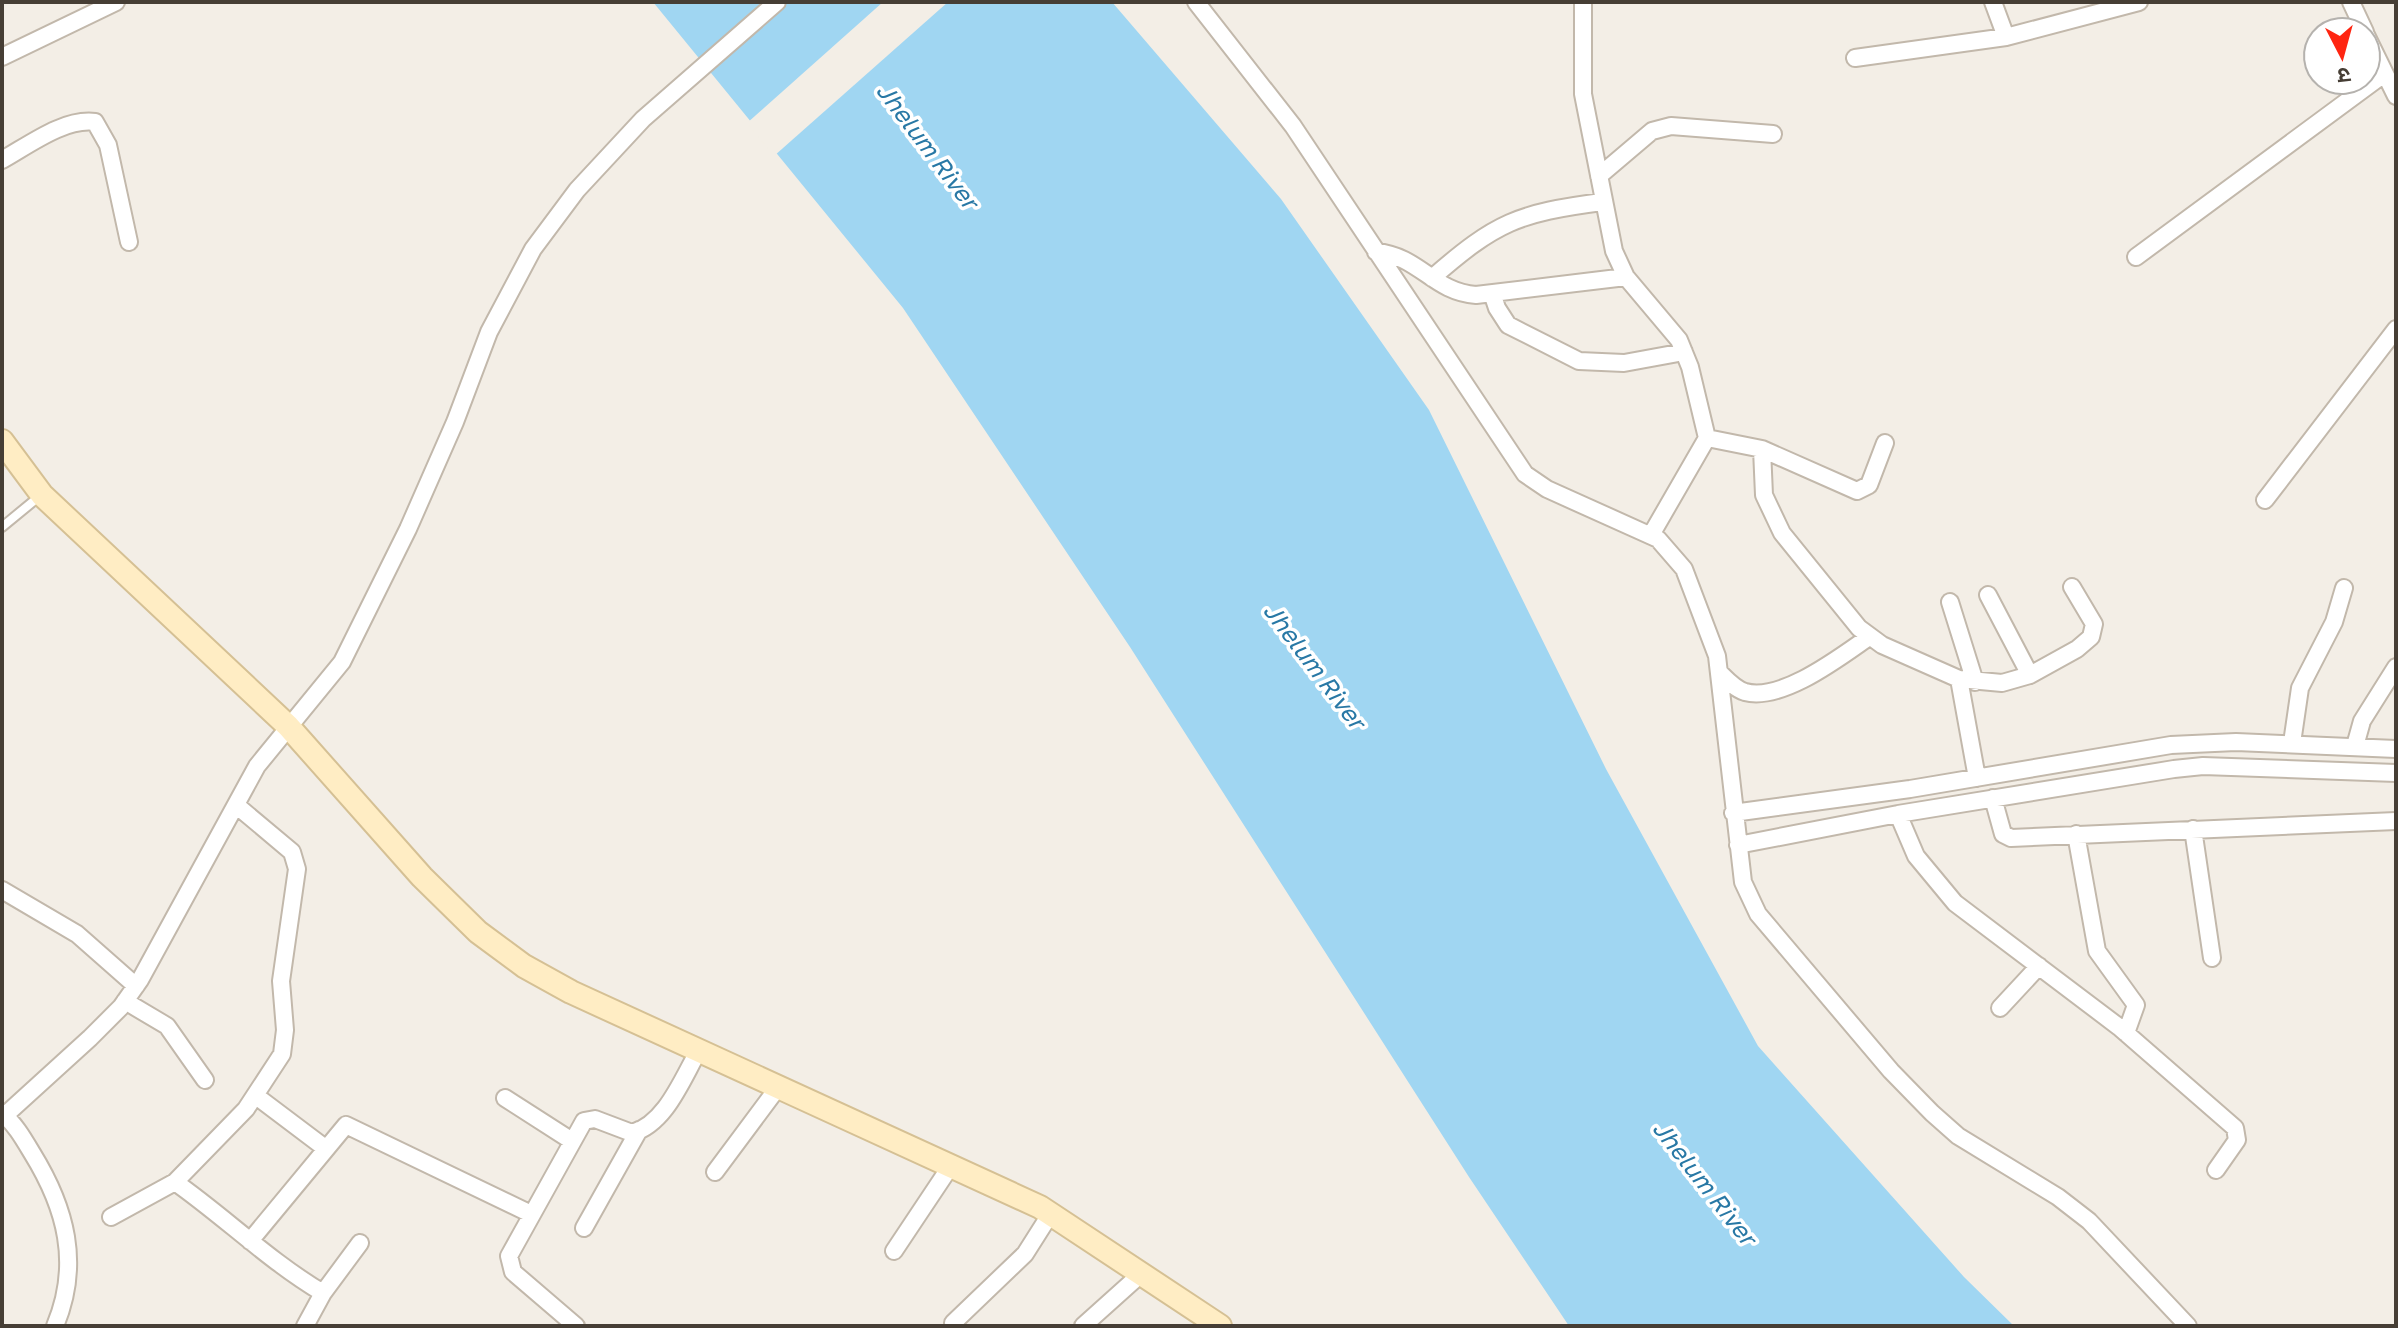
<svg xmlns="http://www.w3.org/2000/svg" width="2398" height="1328" font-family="'Golos Text','Noto Sans Devanagari',sans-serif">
<rect width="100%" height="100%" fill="#f3eee6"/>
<!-- water -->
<path fill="#a0d6f2" d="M653,2h459l169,197 148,211 177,359 152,277 206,231 50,49h-445l-100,-149 -339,-530 -227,-339z"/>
<!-- pier -->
<path fill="#f3eee6" d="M883,2h65l-174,154 -27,-33z"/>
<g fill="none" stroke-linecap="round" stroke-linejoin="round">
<!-- lane casing -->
<g stroke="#c2b8ab" stroke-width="12">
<path id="lane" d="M2,527l39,-32"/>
</g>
<!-- street casing -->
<g stroke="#c2b8ab" stroke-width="20">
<path id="street" d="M1196,2l97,124 232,348 22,15 111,50 26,30 33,87 26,226 15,32 133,157 41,42 26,23 100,61 31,24 99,105
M1583,2v92l31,157 12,26 53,63 11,27 17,71 -56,97
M1993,2l13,35
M2351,2l14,30
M2366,35l30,61
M2,57l114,-55
M1855,58l151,-21 133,-35
M2,160c27,-15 62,-42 93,-38l13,23 21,97
M1599,176l53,-45 19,-5 102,8
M1376,252c44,4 57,40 100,43l150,-18
M2136,257l248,-183
M1432,278c64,-56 86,-65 170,-76
M1492,293l5,15 11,17 71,36 45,2 60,-11
M1707,438l55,11 95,42 12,-6 16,-42
M1762,449l2,46 18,38 77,95 23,17 77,34 43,4 28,-8 47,-26 14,-12 3,-13 -22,-37
M2265,500l131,-171
M1988,595l42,80
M1950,602l25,80
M1720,673c7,7 15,16 25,19 37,10 95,-35 124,-55
M1959,679l18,99
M2292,743l8,-55 34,-66 10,-34
M2355,746l7,-25 34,-54
M1993,798l10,36 8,4 385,-17
M1733,813l177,-24 261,-44 65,-3 160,7
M1898,814l18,42 39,47 164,124 116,101 2,12 -21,30
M2193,829l19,129
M2076,834l21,117 39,54 -10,28
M1738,845l160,-31 276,-45 29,-3 193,7
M2,890l75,44 59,52
M125,1001l42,25 38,54
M2000,1008l39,-42
M256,1096l69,52
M505,1098l67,43
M2,1113c13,11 21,25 30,40 34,55 49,111 23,173
M2,1118l88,-80 31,-31 19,-27 117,-214 85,-104 66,-133 47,-107 34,-90 44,-83 44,-59 66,-71 134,-117
M715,1172l64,-86
M175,1182c51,36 94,79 148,111
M111,1217l64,-35 71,-73 36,-55 3,-24 -4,-49 16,-112 -5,-17 -56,-47
M584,1228l55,-98
M250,1241l96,-116 185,89
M894,1251l58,-87
M953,1323l72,-69 26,-41
M305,1326l18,-33 37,-50
M576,1326l-63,-54 -4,-16 75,-135 11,-2 37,14c34,-9 51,-56 67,-83
M1083,1326l59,-53"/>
</g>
<!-- secondary casing -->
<g stroke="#d5c094" stroke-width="26">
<path id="secondary" d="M2,441l40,54 246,231 134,151 56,55 46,34 47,26 469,215 180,119"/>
</g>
<!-- lane -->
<use href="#lane" stroke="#fff" stroke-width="8"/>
<!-- street -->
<use href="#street" stroke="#fff" stroke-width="16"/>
<!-- secondary -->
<use href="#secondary" stroke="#ffedc4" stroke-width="22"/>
</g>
<g text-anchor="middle" stroke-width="7" stroke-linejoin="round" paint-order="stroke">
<!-- water labels -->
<g font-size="24" font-style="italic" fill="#2878a5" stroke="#fff">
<text transform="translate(927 146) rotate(53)" y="8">Jhelum River</text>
<text transform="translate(1314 666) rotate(53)" y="8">Jhelum River</text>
<text transform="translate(1704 1183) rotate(52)" y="8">Jhelum River</text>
</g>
</g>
<!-- border -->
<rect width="2398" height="1328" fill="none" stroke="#463e35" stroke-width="8"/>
<!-- north arrow -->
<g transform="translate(2342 56) rotate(174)"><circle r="38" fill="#ffffff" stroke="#b5b2ae" stroke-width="2"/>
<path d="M0-6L14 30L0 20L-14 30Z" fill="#ff2511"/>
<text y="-12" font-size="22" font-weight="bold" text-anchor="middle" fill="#463e35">उ</text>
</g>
</svg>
